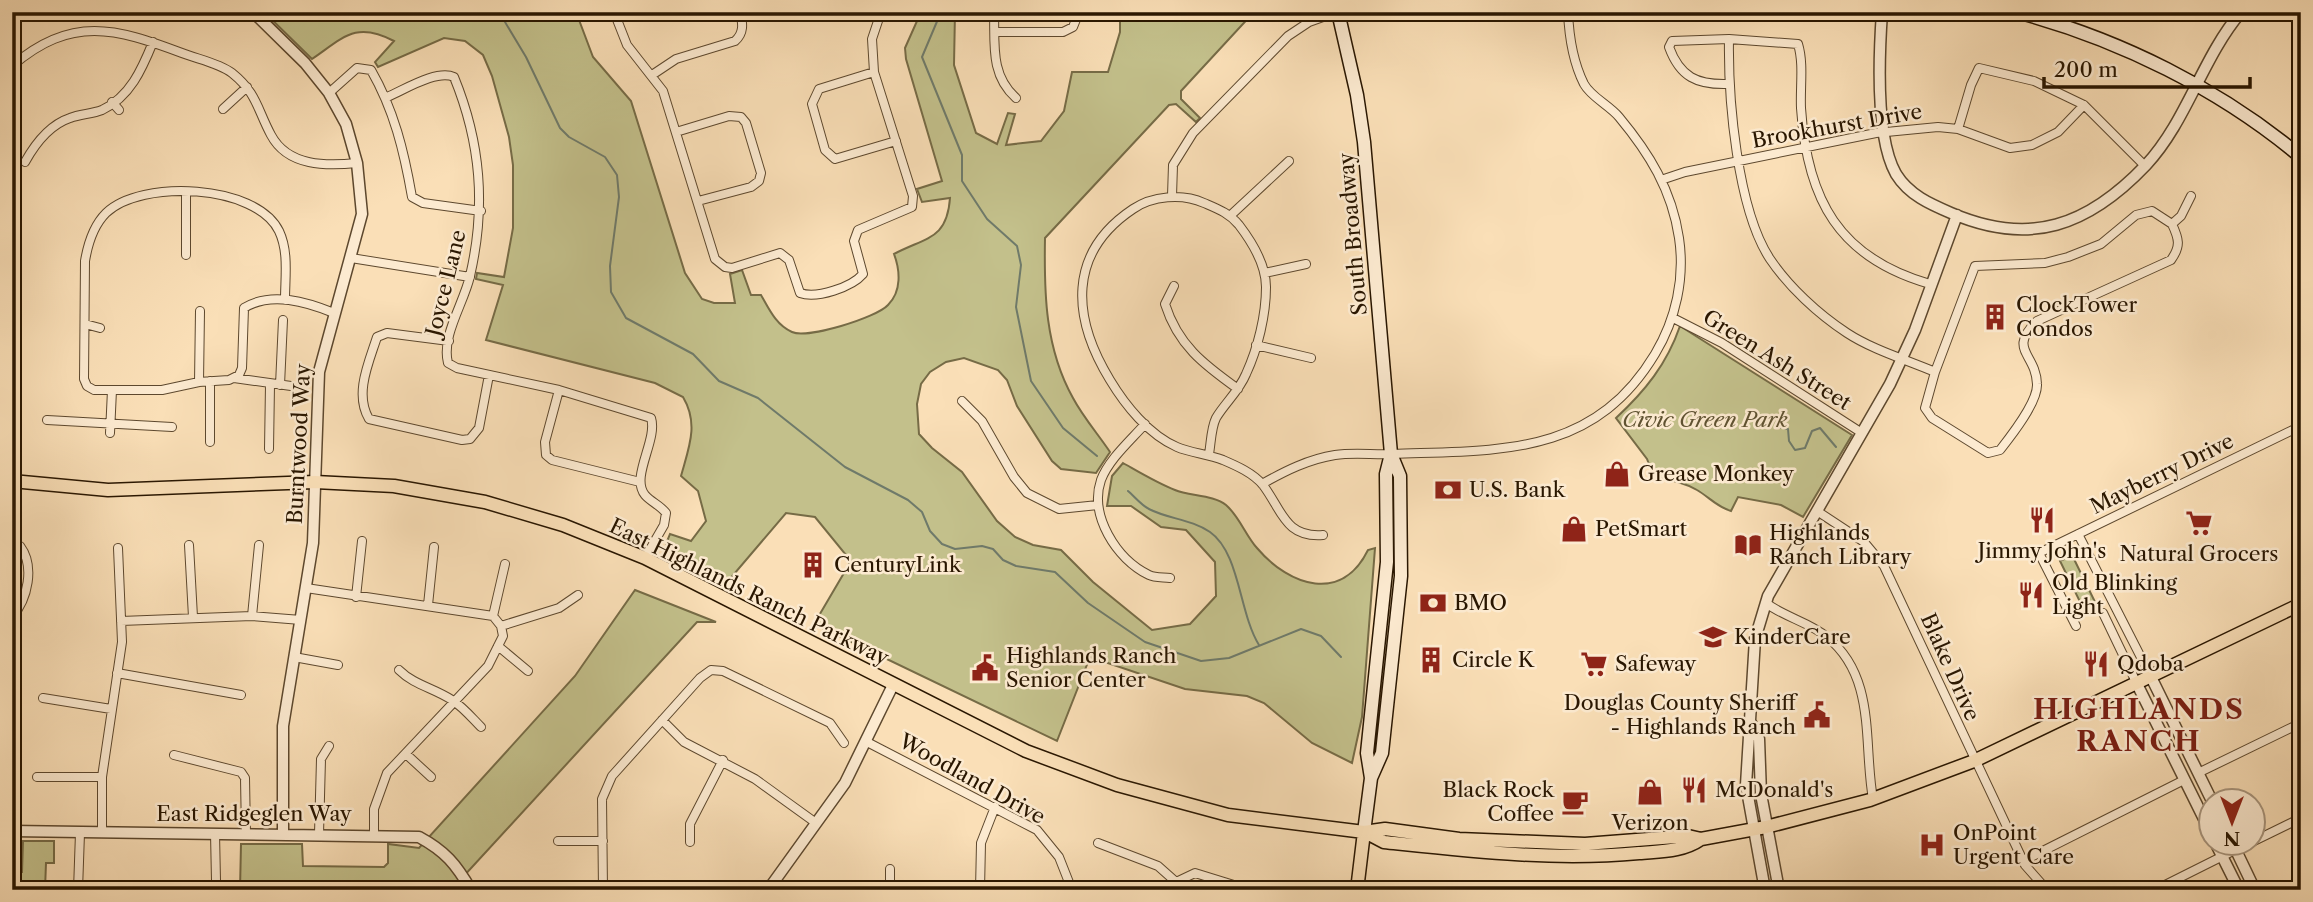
<svg xmlns="http://www.w3.org/2000/svg" width="2313" height="902" font-family="'Libre Caslon Text',serif">
<rect width="100%" height="100%" fill="#fadfb7"/>
<filter id="stains"><feTurbulence type="fractalNoise" baseFrequency=".00286" numOctaves="4"/><feColorMatrix values="0 0 0 0 .2 0 0 0 0 .09 0 0 0 0 .02 0 0 0 .5 -.17"/></filter>
<radialGradient id="worn" r=".72"><stop offset=".6" stop-color="#630" stop-opacity="0"/><stop offset="1" stop-color="#630" stop-opacity=".3"/></radialGradient>
<!-- green -->
<path fill="#c3c08b" stroke="#766b46" stroke-width="2" d="M264,12h312l17,45 38,44 54,172 17,26 12,4h21l-5,-29 12,-4 9,25h10c8,14 15,30 31,37 15,7 84,-14 96,-27 14,-14 12,-35 6,-51 32,-17 53,-14 56,-56l-28,4 -5,-13 25,-8 -36,-122 -1,-11 16,-36h34l-1,53 22,68 21,11 11,-31 7,1 -9,31 35,-4 23,-30 8,-39h36l12,-40v-20h134l-73,79v8l19,19 -4,4 -20,-18 -7,1 -124,133c-1,55 0,110 28,160 10,19 25,36 37,54l-14,21 -35,-4 -9,-8 -35,-55 -10,-26 -9,-10 -34,-12 -18,4 -16,10 -9,12 -4,20 2,30 13,14 30,24 35,49 18,16 18,8 28,5 32,32 59,48 38,-6 26,-28 -1,-34 -29,-32 -25,-3 -30,-21h-24l5,-30 11,-13c16,9 34,20 52,27 14,6 39,5 51,15 13,11 20,31 31,43 33,39 85,55 111,2l7,-2 -13,169 -10,46 -40,-20 -48,-40 -17,-7 -62,-7 -95,-32 -33,84 -243,-117 37,-63 -36,-44 -29,-4 -57,67 -59,-28 -4,-8 4,-10 21,7 15,-20 -8,-30 -17,-15c8,-29 18,-52 2,-79l-28,-14 -169,-43 17,-55 -27,-6 1,-6 27,4 9,-49v-63l-4,-28 -17,-61 -9,-21 -18,-14 -21,-3 -66,29 -3,-5 19,-21c-38,-20 -50,-4 -82,18z
M1680,326l172,109 -49,82 -22,-12 -43,-8 -7,14c-14,-4 -22,-14 -34,-21 -13,-8 -28,-10 -43,-13l-7,-18 -31,-41c29,-27 51,-54 64,-92z
M2072,555l25,51 -12,6 -25,-51z
M635,590l81,32h-19l-246,268h-211l1,-46h61l1,22 81,1 4,-4v-19l31,4 156,-172z
M23,841h31v22h-8l-1,27h-33v-17l10,-1z"/>
<g fill="none" stroke-linecap="round" stroke-linejoin="round">
<!-- stream -->
<path stroke="#6f7a6a" stroke-width="2" d="M499,12l27,45 34,71 9,9 36,20 12,18 2,22 -9,69 1,26 15,26 67,36 26,27 39,17 87,69 63,33 14,12 8,19 12,13 13,5 27,-3 11,3 10,11 13,6 39,6 33,31 57,39 56,19 28,-3 72,-29 20,7 20,21
M941,12l-19,45 40,98v26l25,38 30,27 4,19 -5,42 15,74 32,47 34,28
M1778,427l10,2 1,12 6,9 10,-2 7,-17 8,-3 16,19
M1128,491c6,5 13,14 21,18 19,10 42,10 61,23 30,21 29,81 49,113"/>
<!-- minor casing -->
<g stroke="#5d482e" stroke-width="10">
<path id="minor" d="M614,12l13,33 36,46 52,168 10,8 7,1 48,-15 9,7 11,33c17,6 52,-6 63,-19l-9,-33 4,-11 54,-23 1,-11 -39,-124 -2,-33 9,-27
M817,12h5
M994,12c1,32 -4,63 22,86
M995,32h68l10,-5 6,-15
M1729,39c-1,59 8,170 41,220 19,28 48,55 77,74 26,17 60,27 88,39l40,-106 70,-3 23,-6 33,-13 35,-29 16,-4 20,13
M12,66c59,-51 104,-38 170,-13 15,6 37,10 50,20 25,20 25,36 39,62 17,32 56,31 86,28
M874,72l-55,17 -7,15 13,46 10,9 61,-18
M652,75l24,-16 59,-18c9,-8 8,-17 5,-29
M1728,84c-31,1 -48,-7 -59,-37l3,-6 57,-2 69,5c6,20 2,43 3,64 6,92 38,150 129,176
M329,93l28,-25 14,2c23,40 33,81 41,127l11,6 58,8
M387,97c17,-7 50,-28 67,-20 27,66 32,130 16,199 -6,27 -29,60 -22,87l9,5 102,22 92,28c7,22 -21,59 -6,77 6,7 15,10 21,18l-2,12 -19,33
M112,102l7,8
M223,109l24,-22
M1958,129l13,-44 8,-17 55,13 50,24 61,61
M676,132l53,-16 12,1 5,6 15,50 -2,8 -8,6 -53,14
M25,162c10,-18 24,-37 45,-44 10,-4 22,-4 32,-8 28,-13 40,-41 51,-68
M1664,179l21,-7 191,-39 62,-6 20,2 52,19 22,-3 26,-13 26,-27
M186,193v62
M1172,196l1,-31 20,-32 95,-97 21,-14 28,-10
M1231,215l58,-54
M351,258l119,19
M1265,273l41,-9
M1174,286l-9,18c13,41 38,60 73,85
M285,300c0,-23 4,-48 -6,-69 -23,-47 -138,-52 -173,-18 -13,13 -18,30 -21,48l-1,118 3,7 7,4h68l37,-8 30,-2 10,-5 3,-7 2,-60c27,-17 63,-6 90,5
M1673,318l49,25 140,90
M85,324l15,4
M449,341l-62,-8 -10,4c-8,25 -23,57 -8,82l93,21 8,-1 9,-11 10,-53
M1256,345l55,13
M1935,372l-10,36 7,10 56,35 12,-3c11,-14 38,-48 37,-66 -1,-31 -30,-34 0,-63l134,-61c10,-14 8,-21 1,-36l9,-8 10,-20
M234,378l57,8
M210,381v61
M199,382l1,-71
M280,385l3,-65
M559,390l-14,52 1,13 6,5 88,22
M962,401l20,20 32,56 13,16 32,16 39,-4
M47,420l125,7
M1145,424c-14,16 -36,35 -44,56 -12,35 15,79 48,95 6,3 15,2 21,3
M110,433l2,-43
M269,449l1,-64
M1209,454c2,-11 2,-26 7,-36 9,-15 23,-27 30,-44 12,-26 20,-59 20,-87 0,-23 -14,-45 -27,-62 -10,-12 -21,-16 -35,-22 -22,-10 -52,-7 -71,6 -66,44 -61,109 -23,171 15,25 39,55 67,67 14,6 31,7 46,13 14,6 30,13 40,25 19,25 22,53 60,50
M1262,484c23,-13 47,-25 73,-29 19,-3 39,0 58,-1 106,-4 200,3 262,-100 21,-35 30,-76 24,-116 -7,-48 -30,-85 -60,-121 -10,-12 -28,-20 -35,-33 -11,-22 -15,-48 -16,-72
M1817,511l47,31 20,24 141,299 22,25
M2078,534l73,143
M12,544l8,2c15,20 8,53 -8,71
M189,545l4,72
M306,588l187,28 8,10 2,10 -15,30 -101,107 -13,36v25
M356,597l6,-56
M1766,603c18,14 43,19 61,34 50,40 36,107 46,162
M428,605l6,-58
M2103,613l34,71
M252,616l7,-71
M493,616l12,-52
M121,621l131,-5 49,4
M501,626l58,-18 19,-13
M2076,626l-37,-73 262,-127
M498,646l30,25
M294,657l44,8
M399,670c15,15 35,18 53,30 11,7 20,18 29,27
M117,673l124,22
M43,698l68,11
M662,720l22,22 71,37 61,44
M867,742l170,88 22,27 13,33
M406,754l25,23
M174,755l67,17 4,6 1,56
M2198,773l103,-50
M37,777h65
M102,832v-55l20,-135 -4,-94
M319,834l2,-75 8,-13
M558,841h45
M2254,841l47,-23
M690,842v-18l33,-64
M1098,843l60,23 18,16
M2023,861l161,-81
M890,869v21
M78,890l2,-57
M211,890l5,-9 -1,-48
M603,890l-1,-91 10,-23 88,-98 11,-8 12,1 107,52 14,20
M980,890l1,-47 14,-36
M1171,890l5,-8 19,-9 55,17
M2155,890l96,-48"/>
</g>
<!-- tertiary casing -->
<g stroke="#5d482e" stroke-width="13">
<path id="tertiary" d="M253,12l52,51 24,30 17,31 11,39 5,51 -43,158 -6,171 -30,183v108
M1882,12c-3,43 -7,125 14,162 13,21 34,30 55,39 79,34 137,13 195,-48 41,-44 56,-107 95,-153
M2151,677l61,124
M2137,684l75,151
M1751,723l8,16 2,55 18,96
M12,831l407,6c26,14 37,27 52,53
M2215,842l24,48
M2232,842l23,48
M768,890l77,-107 48,-98
M1765,890l-19,-105 9,-146 13,-43 122,-212 25,-54 42,-115"/>
</g>
<!-- secondary casing -->
<g stroke="#291600" stroke-width="15">
<path id="secondary" d="M1338,12l19,83 7,47 27,312 -5,20 1,88 -20,191 4,25 -7,54
M2017,12c102,27 203,77 284,145
M1371,778l11,-25 19,-177 -1,-100 -9,-22"/>
</g>
<!-- primary casing -->
<g stroke="#291600" stroke-width="15">
<path id="primary" d="M12,481l96,9 207,-8 79,4 91,16 78,23 82,33 381,193 91,34 111,30 136,17 21,-3 74,10 126,5 103,-8 13,3 65,-12 104,-27 104,-39 327,-157
M1365,832l19,10c85,9 169,19 255,11 22,-2 43,-1 62,-14
M1357,890l7,-58"/>
</g>
<!-- minor -->
<use href="#minor" stroke="#fcead0" stroke-width="8"/>
<!-- tertiary -->
<use href="#tertiary" stroke="#fcead0" stroke-width="10"/>
<!-- secondary -->
<use href="#secondary" stroke="#fcead0" stroke-width="12"/>
<!-- primary -->
<use href="#primary" stroke="#fadfb7" stroke-width="12"/>
</g>
<!-- icons -->
<defs>
<g id="building-bare" transform="scale(2.1)"><path d="M-4-6H4V6H1V3H-1V6H-4ZM-2.5-4.3h1.7v1.8h-1.7ZM.8-4.3h1.7v1.8H.8ZM-2.5-1h1.7V.8h-1.7ZM.8-1h1.7V.8H.8Z" fill="#8f2418" stroke="#fcead0" stroke-width="2.5" paint-order="stroke"/></g>
<g id="shop-bare" transform="scale(2.1)"><path d="M-5-2.5h2.3a2.7 3.5 0 0 1 5.4 0H5L5.5 6h-11ZM-1.5-2.5h3a1.5 2.3 0 0 0-3 0Z" fill="#8f2418" stroke="#fcead0" stroke-width="2.5" paint-order="stroke"/></g>
<g id="bank-bare" transform="scale(2.1)"><path d="M-6-4H6V4H-6ZM0-2.3a2.3 2.3 0 1 0 0 4.6a2.3 2.3 0 1 0 0-4.6Z" fill="#8f2418" stroke="#fcead0" stroke-width="2.5" paint-order="stroke"/></g>
<g id="restaurant-bare" transform="scale(2.1)"><path d="M-5-6h1v4h1v-4h1v4h1v-4h1v5L-1.5 .5V6h-2V.5L-5-1ZM5-6V6H3V1.5H1.5Q1.5-4 5-6Z" fill="#8f2418" stroke="#fcead0" stroke-width="2.5" paint-order="stroke"/></g>
<g id="supermarket-bare" transform="scale(2.1)"><path d="M-6-5.5h2.5l.6 2H6L4.5 2H-2.5L-4.4-4H-6ZM-1.5 3.2a1.3 1.3 0 1 0 .1 0ZM3 3.2a1.3 1.3 0 1 0 .1 0Z" fill="#8f2418" stroke="#fcead0" stroke-width="2.5" paint-order="stroke"/></g>
<g id="library-bare" transform="scale(2.1)"><path d="M-6-4Q-3-5.5-.7-3.5V5Q-3 3-6 4ZM6-4Q3-5.5 .7-3.5V5Q3 3 6 4Z" fill="#8f2418" stroke="#fcead0" stroke-width="2.5" paint-order="stroke"/></g>
<g id="school-bare" transform="scale(2.1)"><path d="M0-5L7-2L0 1L-7-2ZM-4 1L0 2.5L4 1V4Q0 6-4 4Z" fill="#8f2418" stroke="#fcead0" stroke-width="2.5" paint-order="stroke"/></g>
<g id="civic-bare" transform="scale(2.1)"><path d="M-.6-6.5H3V-4.5H.6V-3L4-1V1h2V6H-6V1h2V-1L-.6-3ZM-1.2 2.5V6h2.4V2.5Z" fill="#8f2418" stroke="#fcead0" stroke-width="2.5" paint-order="stroke"/></g>
<g id="cafe-bare" transform="scale(2.1)"><path d="M-5.5-4.5H6V0H3Q3 3.5 0 3.5H-2.5Q-5.5 3.5-5.5 0ZM3-3.2v2h1.7v-2ZM-6 4.5H4V6H-6Z" fill="#8f2418" stroke="#fcead0" stroke-width="2.5" paint-order="stroke"/></g>
<g id="hospital-bare" transform="scale(2.1)"><path d="M-5-5h3v3.5h4V-5h3V5h-3V1.5h-4V5h-3Z" fill="#8f2418" stroke="#fcead0" stroke-width="2.5" paint-order="stroke"/></g>
</defs>
<g fill-rule="evenodd">
<use href="#building-bare" x="1995" y="317"/>
<use href="#shop-bare" x="1617" y="474"/>
<use href="#bank-bare" x="1448" y="490"/>
<use href="#restaurant-bare" x="2042" y="520"/>
<use href="#supermarket-bare" x="2199" y="523"/>
<use href="#shop-bare" x="1574" y="529"/>
<use href="#library-bare" x="1748" y="545"/>
<use href="#building-bare" x="813" y="565"/>
<use href="#restaurant-bare" x="2031" y="595"/>
<use href="#bank-bare" x="1433" y="603"/>
<use href="#school-bare" x="1713" y="637"/>
<use href="#building-bare" x="1431" y="660"/>
<use href="#supermarket-bare" x="1594" y="664"/>
<use href="#restaurant-bare" x="2096" y="664"/>
<use href="#civic-bare" x="985" y="668"/>
<use href="#civic-bare" x="1817" y="715"/>
<use href="#restaurant-bare" x="1694" y="790"/>
<use href="#shop-bare" x="1650" y="792"/>
<use href="#cafe-bare" x="1575" y="802"/>
<use href="#hospital-bare" x="1932" y="845"/>
</g>
<g text-anchor="middle" stroke-width="5" stroke-linejoin="round" paint-order="stroke">
<!-- street labels -->
<g font-size="21" fill="#291600" stroke="#fcead0">
<text transform="translate(1837 126) rotate(-10)" y="7">Brookhurst Drive</text>
<text transform="translate(1353 234) rotate(-95)" y="7">South Broadway</text>
<text transform="translate(446 283) rotate(-76)" y="7">Joyce Lane</text>
<text transform="translate(1777 360) rotate(32)" y="7">Green Ash Street</text>
<text transform="translate(299 444) rotate(-87)" y="7">Burntwood Way</text>
<text transform="translate(2162 474) rotate(-26)" y="7">Mayberry Drive</text>
<text transform="translate(749 592) rotate(26)" y="7">East Highlands Ranch Parkway</text>
<text transform="translate(1950 667) rotate(66)" y="7">Blake Drive</text>
<text transform="translate(972 779) rotate(29)" y="7">Woodland Drive</text>
<text x="254" y="821">East Ridgeglen Way</text>
</g>
<!-- poi labels -->
<g font-size="21" fill="#291600" stroke="#fcead0" text-anchor="start">
<text x="2016" y="312">ClockTower<tspan x="2016" dy="24">Condos</tspan></text>
<text x="1638" y="481">Grease Monkey</text>
<text x="1469" y="497">U.S. Bank</text>
<text x="1595" y="536">PetSmart</text>
<text x="1769" y="540">Highlands<tspan x="1769" dy="24">Ranch Library</tspan></text>
<text x="2042" y="558" text-anchor="middle">Jimmy John's</text>
<text x="2199" y="561" text-anchor="middle">Natural Grocers</text>
<text x="834" y="572">CenturyLink</text>
<text x="2052" y="590">Old Blinking<tspan x="2052" dy="24">Light</tspan></text>
<text x="1454" y="610">BMO</text>
<text x="1734" y="644">KinderCare</text>
<text x="1006" y="663">Highlands Ranch<tspan x="1006" dy="24">Senior Center</tspan></text>
<text x="1452" y="667">Circle K</text>
<text x="1615" y="671">Safeway</text>
<text x="2117" y="671">Qdoba</text>
<text x="1796" y="710" text-anchor="end">Douglas County Sheriff<tspan x="1796" dy="24">- Highlands Ranch</tspan></text>
<text x="1554" y="797" text-anchor="end">Black Rock<tspan x="1554" dy="24">Coffee</tspan></text>
<text x="1715" y="797">McDonald's</text>
<text x="1650" y="830" text-anchor="middle">Verizon</text>
<text x="1953" y="840">OnPoint<tspan x="1953" dy="24">Urgent Care</tspan></text>
</g>
<!-- park labels -->
<g font-size="21" font-style="italic" fill="#5f5231" stroke="#fcead0">
<text x="1705" y="427">Civic Green Park</text>
</g>
<!-- district labels -->
<g font-size="28" font-weight="bold" letter-spacing="2" fill="#7a1f14" stroke="#fcead0">
<text x="2139" y="719">HIGHLANDS<tspan x="2139" dy="32">RANCH</tspan></text>
</g>
</g>
<!-- margin -->
<rect width="2313" height="902" fill="none" stroke="#fadfb7" stroke-width="42"/>
<rect x="14" y="14" width="2285" height="874" fill="none" stroke="#291600" stroke-width="3.5"/>
<rect x="21" y="21" width="2271" height="860" fill="none" stroke="#291600" stroke-width="2"/>
<!-- north arrow -->
<g transform="translate(2232 822) rotate(180)"><circle r="33" fill="#fcead0" stroke="#a8957d" stroke-width="2"/>
<path d="M0-5L12 26L0 18L-12 26Z" fill="#8f2418"/>
<text y="-10" font-size="19" font-weight="bold" text-anchor="middle" fill="#291600">N</text>
</g>
<!-- scale -->
<path d="M2044 77v10h206v-10" fill="none" stroke="#291600" stroke-width="3.5"/>
<text x="2054" y="77" font-size="21" fill="#291600" stroke="#fcead0" stroke-width="5" paint-order="stroke">200 m</text>
<rect width="100%" height="100%" filter="url(#stains)"/>
<rect width="100%" height="100%" fill="url(#worn)"/>
</svg>
